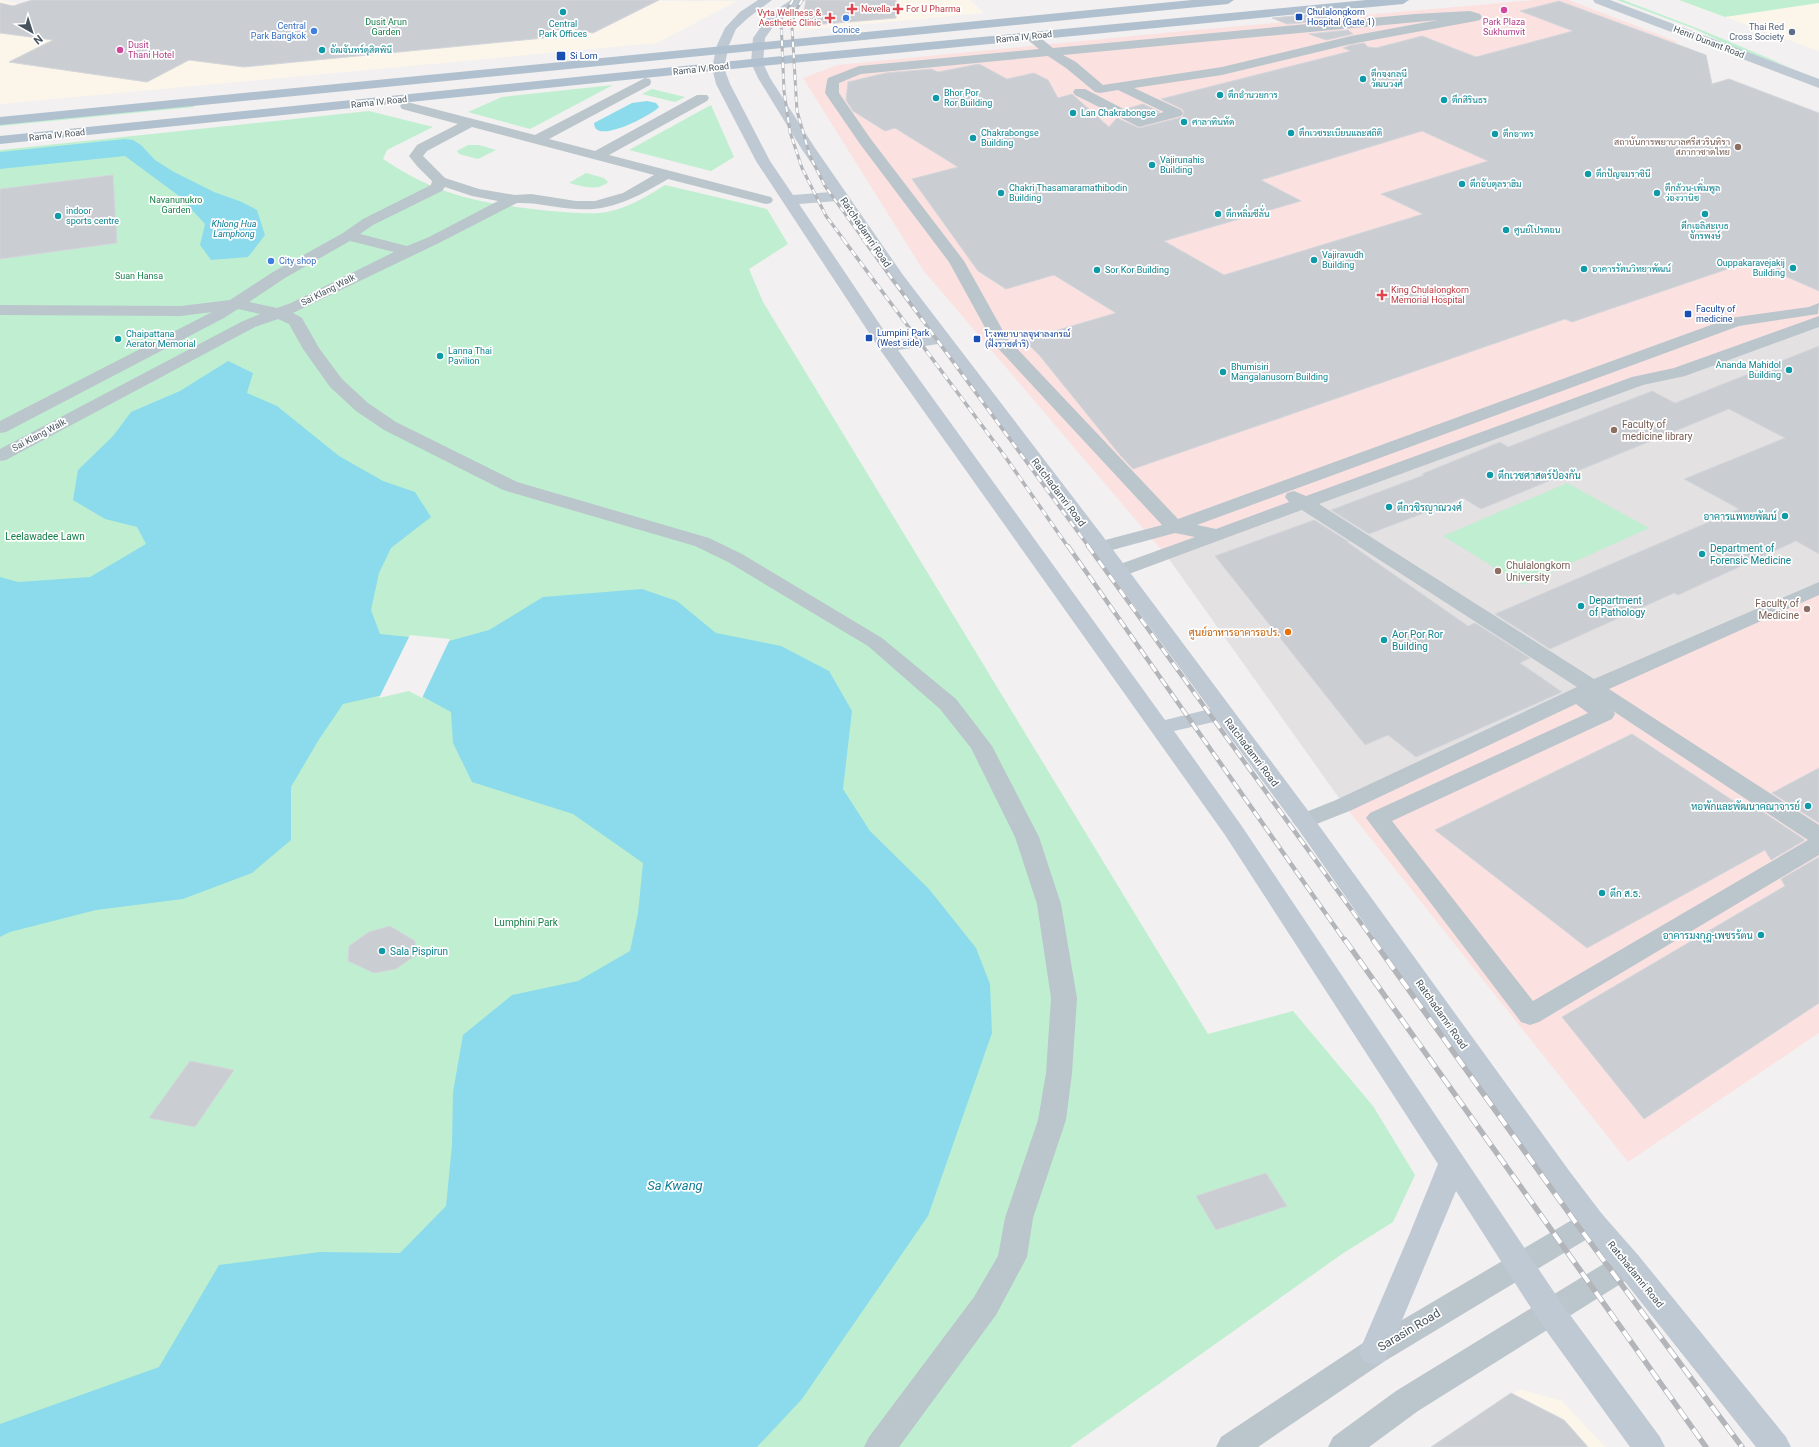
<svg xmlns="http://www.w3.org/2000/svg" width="1819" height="1447" font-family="Roboto,Sarabun,sans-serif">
<rect width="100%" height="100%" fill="#f2f0f0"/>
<!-- commercial -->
<path fill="#fcf6ea" d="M0,0l66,13 32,-13 639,1 -80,42 -657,61z
M816,0h154l14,13 -190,18 -3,-9 6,-9z
M1679,0h140v51l-94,-34z
M1520,1389l42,12 43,46h-173z"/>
<!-- education -->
<path fill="#e3e1e2" d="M1819,320v263l-475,222 -175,-246z"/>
<!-- medical -->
<path fill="#fbe2e1" d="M1534,0h35l109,42 -166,44 307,110v124l-650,239 -246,-289 -120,-192 34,-13 346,-34z
M1819,583v450l-191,129 -284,-357z"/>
<!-- green -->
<path fill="#bfefd0" d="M1617,0h6l76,29 93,39 -60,-21 -37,-18z
M1679,0h140v3l-94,14z
M613,85l-83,44 -62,-17 34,-15z
M652,89l33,8 -10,5 -33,-8z
M193,105l1,2 -194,19v-2z
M711,105l23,52 -23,14 -82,-21z
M369,111l64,16 -46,23 -4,9c56,38 102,45 167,52 15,1 43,4 57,1 23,-5 37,-14 58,-27l102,24 21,35 -39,25 14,33 445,732 85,-23 80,95 42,69 -22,47 -51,32 -272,193h-1070v-1297z
M468,145h11l17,5 -18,9 -19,-5 -2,-3z
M586,173l18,5 4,4c-11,10 -26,4 -39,1z
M1567,483l82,45 -126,57 -80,-49z"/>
<!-- water -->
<path fill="#8cdbec" d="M647,101l9,2 3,4c-7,8 -65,39 -65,16l38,-20z
M125,139l8,1 8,5 14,15 19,12 40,20 28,10 15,8 8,25 -17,22 -37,3 -11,-15 5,-21 -26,-28 -54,-40 -125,13v-17z
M228,361l25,12 -6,20 30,13 62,50 44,25 32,11 16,25 -40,31 -12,25 -8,37 9,24 69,7 40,-11 54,-33 99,-8 35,12 39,32 65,13 48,25 23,40 -9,78 27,42 59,58 47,59 14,36 2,49 -64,183 -126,183 -45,48h-757v-23l159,-57 60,-102 101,-13 80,1 46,-47 6,-61 1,-53 10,-57 49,-40 66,-14 52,-30 8,-38 5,-50 -70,-49 -101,-32 -19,-39 -2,-31 -42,-23 -66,15 -25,37 -27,46v53l-39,33 -69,26 -87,11 -86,22 -10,5v-360l18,5 72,-5 56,-33 -9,-17 -32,-8 -32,-19 5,-30 35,-34 18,-24 49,-21z"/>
<!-- pier -->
<path fill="#f2f0f0" d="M410,635l40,4 -28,59 -13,-7 -30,7z"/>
<!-- building -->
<path fill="#cacdd2" stroke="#d4d6db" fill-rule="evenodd" d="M32,0h627l-66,33 -28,-6 -21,11 -300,29 -55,-7 -42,22 -138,-20 44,-22 -53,-7v-30l13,3z
M806,0h90v18l-95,8z
M1559,1l147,54 6,29 17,-5 90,34v178l-68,-30 -179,61 -7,-3 -432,150 -13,-14 -80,-99 -16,-16 92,-27 -62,-38 -48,14 -28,-18 -66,-92 46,-12 -63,-39 -10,3 -32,-20 -7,-11 2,-18 38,-9 45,-4 7,3 41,-8 28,15 27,-6 14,7 10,18 14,-4 37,33 8,-9 22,10 43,-11 2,-5 -2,-3 -21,-10 190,-48 -8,-3 8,-3 13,-2 4,4 8,1 46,-12 54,21 97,-26 -53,-20zM1422,131l66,30 -107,33 42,20 -199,61 -60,-34 137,-40 -40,-21z
M1326,13l9,7 -48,4 -15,-6z
M1348,30l5,4 -27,6 -17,-6z
M1143,104l17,8 -19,4 -15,-7z
M113,175l4,68 -117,16v-70z
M1819,346v208l-23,-13 -118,54 -4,-2 -124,56 -55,-35 244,-105 -55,-30 101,-41 -56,-29 -154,63 -2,-1 -92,38 -18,-11 -94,36 -38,-24 93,-35 -2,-1 78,-32 8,5 144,-56 23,12z
M1314,520l35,22h-2l121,84 7,-3 55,35 -10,5 42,29 -146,65 -28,-22 -23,10 -150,-189z
M1632,734l112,74 7,-4 54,36 -34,20 -6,-10 -178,98 -152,-118z
M1819,768v55l-47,-30z
M1819,857v146l-175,116 -82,-102 223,-131 -4,-7z
M390,926l25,15 1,14 -20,14 -22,4 -26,-12 1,-15 20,-14z
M190,1061l44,9 -39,57 -46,-9z
M1266,1173l21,33 -71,24 -20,-34z
M1511,1393l53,27 24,27h-157z"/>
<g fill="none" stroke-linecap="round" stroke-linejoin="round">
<!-- pedestrian -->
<path fill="#bbc5cc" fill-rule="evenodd" d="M645,78l5,1 1,3 -1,3 -101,54 46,12 102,-56h10l2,3 -2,3 -98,54 162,42 2,3 -2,3 -5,1 -98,-25c-29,17 -57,33 -92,30 -20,-1 -39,-7 -59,-6l-78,40 -146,70 9,5 17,30 23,31 26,24 28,19 121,60 192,56 33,16 140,84 74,61 36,47 47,91 22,67 16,94 -5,75 -6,47 -33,98 -6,39 -31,58 -97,132h-35l5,-10 105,-140 24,-41 7,-38 33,-98 8,-47 5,-75 -14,-94 -22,-67 -44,-89 -31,-39 -72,-63 -140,-84 -33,-16 -192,-56 -119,-60 -28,-19 -26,-24 -27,-38 -14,-25 -11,-5 -23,8 -249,133 -6,1v-12l243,-128 17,-7 -22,-5 -14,9 -218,114 -6,1v-12l212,-109 -31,4 -181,-1v-10l181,1 49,-6 43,-28 70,-39 20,-14 68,-34 1,-4 -15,-15 -8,-10 8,-11 41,-21 -56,-15 -2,-3 2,-3 5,-1 128,33zM472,127l182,48 -31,18 -28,8h-19l-45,-7 -16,1 -36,-6 -34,-11 -22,-22 4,-5zM445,187l27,9 26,5 -69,36 -22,9 -47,-12 13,-9 69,-34zM350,241l44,11 -103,51 -14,5 -28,-6 36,-24z"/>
<!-- minor -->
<path fill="#bbc5cc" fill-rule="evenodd" d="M1470,11l10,3 2,3 -2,3 -4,1 -125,23 -129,31 -88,13 47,22 2,3 -2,3 -42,11 -64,-32 -2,-3 2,-3h10l56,29 23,-6 -46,-22 -18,3 -5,-1 -29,-24 -18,-12 -187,18 -22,9v10l31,45 94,123 43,77 171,181 552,-201 79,-11 10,-4 -1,11 -79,12 -542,199 19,4 73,-27 -4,-5 2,-4 7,-2 12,5 326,-119 42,-9 145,-52v11l-134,49 -42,9 -324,119 275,175 225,-97v13l-210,94 210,136v30l-280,167 -9,3 -9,-3 -155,-204 4,-5 218,-100 -12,-9 -224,106 -48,19 -8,-3 -4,-5 4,-5 40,-16 241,-113 -275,-177 -176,65 -7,2 -7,-2 -3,-4 3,-4 83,-30 -20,-4 -74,20 -7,-2 -3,-4 3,-4 68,-18 -168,-181 -45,-82 -89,-118 -35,-51 2,-12 1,-3 31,-12 180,-17 -16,-13 2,-3c10,-2 20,9 28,15l362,-34zM1438,20l-87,16 -129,31 -119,18 -27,-23 -13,-7zM1613,711l195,129 -275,161 -141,-180 220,-102 3,-5z"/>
<!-- tertiary -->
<path fill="#bbc5cc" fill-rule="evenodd" d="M1592,1210l10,4 5,8 -5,8 -217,131 -127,86h-42l5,-10 142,-94 219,-129z
M1628,1252l10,3 5,9 -5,9 -220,138 -49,36h-41l5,-10 63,-46 222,-136z"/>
<!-- secondary -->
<path fill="#bec9d3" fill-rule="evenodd" d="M758,0h14l-24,18 -12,11 -7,16 -5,23 6,16 40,77 23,34 38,-3 -30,-44 -43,-70 -7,-15 2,-25 17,-24 21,-14h14l-27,20 -13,18 -2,25 7,15 45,70 88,127 205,268 204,273 258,356 32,42 36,41 148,182 5,10h-35l-138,-174 -36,-43 -32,-42 -254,-362 -78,-105 -44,10 67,94 321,479 98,133 5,10h-35l-90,-125 -84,-131 -71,170 -11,4 -11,-4 -4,-9 51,-119 28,-69 -213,-329 -344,-484 -125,-190 -40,-77 -4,-16 5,-23 8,-17 15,-16zM837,201l54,80 41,54 -41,6 -92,-137zM938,344l156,207 116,158 -45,11 -267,-370z
M1593,0h17l209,79v9l-224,-85z"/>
<!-- primary -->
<path fill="#b0c0ce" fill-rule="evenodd" d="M1192,0h42l-6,4 -1228,121v-8z
M1366,0h43l-6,4 -631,61 -772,79v-8l772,-79z"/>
<!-- rail-far3 casing -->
<g stroke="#b2b5ba" stroke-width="3">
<path id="rail-far3" d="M793,0l-12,19 3,72 6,41 12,36 24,48 18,24
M802,0l-8,14 -2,13 5,84 13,45 15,30 39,54"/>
</g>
<!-- rail-far2 casing -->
<g stroke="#b2b5ba" stroke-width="3.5">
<path id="rail-far2" d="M843,239l161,216 64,92
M863,239l226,308"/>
</g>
<!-- rail-far1 casing -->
<g stroke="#b2b5ba" stroke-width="4.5">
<path id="rail-far1" d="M1068,546l277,395
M1088,546l286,395"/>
</g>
<!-- rail casing -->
<g stroke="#b2b5ba" stroke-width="5.5">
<path id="rail" d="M1345,940l361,507
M1373,940l203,283 166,224"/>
</g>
<!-- rail-far3 -->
<use href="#rail-far3" stroke="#fff" stroke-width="2" stroke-dasharray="5.5" stroke-linecap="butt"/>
<!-- rail-far2 -->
<use href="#rail-far2" stroke="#fff" stroke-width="2.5" stroke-dasharray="7" stroke-linecap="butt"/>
<!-- rail-far1 -->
<use href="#rail-far1" stroke="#fff" stroke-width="3" stroke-dasharray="9" stroke-linecap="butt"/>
<!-- rail -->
<use href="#rail" stroke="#fff" stroke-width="4" stroke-dasharray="12" stroke-linecap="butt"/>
</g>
<!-- markers -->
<g fill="#e0444e" stroke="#fff" stroke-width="1.5">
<path d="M850 3h4v4h4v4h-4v4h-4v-4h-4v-4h4z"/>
<path d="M896 3h4v4h4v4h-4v4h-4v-4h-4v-4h4z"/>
<path d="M828 12h4v4h4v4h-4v4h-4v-4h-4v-4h4z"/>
<path d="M1380 289h4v4h4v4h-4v4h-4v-4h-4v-4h4z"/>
</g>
<g fill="#d1479c" stroke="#fff" stroke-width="1.5">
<circle cx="1504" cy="10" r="4"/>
<circle cx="120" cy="50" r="4"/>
</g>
<g fill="#0f9aa8" stroke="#fff" stroke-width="1.5">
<circle cx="563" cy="12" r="4"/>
<circle cx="322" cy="50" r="4"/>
<circle cx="1363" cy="79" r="4"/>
<circle cx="1220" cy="95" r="4"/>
<circle cx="936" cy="98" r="4"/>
<circle cx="1444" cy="100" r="4"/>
<circle cx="1073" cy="113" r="4"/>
<circle cx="1184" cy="122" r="4"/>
<circle cx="1291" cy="133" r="4"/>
<circle cx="1495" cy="134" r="4"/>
<circle cx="973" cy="138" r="4"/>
<circle cx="1152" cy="165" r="4"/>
<circle cx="1588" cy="174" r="4"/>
<circle cx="1462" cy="184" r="4"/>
<circle cx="1001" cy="193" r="4"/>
<circle cx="1657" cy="193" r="4"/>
<circle cx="1218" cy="214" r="4"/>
<circle cx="1705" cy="214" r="4"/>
<circle cx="58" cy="216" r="4"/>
<circle cx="1506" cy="230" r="4"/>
<circle cx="1314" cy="260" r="4"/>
<circle cx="1793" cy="268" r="4"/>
<circle cx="1584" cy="269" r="4"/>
<circle cx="1097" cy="270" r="4"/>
<circle cx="118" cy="339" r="4"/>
<circle cx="440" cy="356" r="4"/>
<circle cx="1789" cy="370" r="4"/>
<circle cx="1223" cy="372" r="4"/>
<circle cx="1490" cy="475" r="4"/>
<circle cx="1389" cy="507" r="4"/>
<circle cx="1785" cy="516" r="4"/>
<circle cx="1702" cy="554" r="4"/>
<circle cx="1581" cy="606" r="4"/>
<circle cx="1384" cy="640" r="4"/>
<circle cx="1808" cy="806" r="4"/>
<circle cx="1602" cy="893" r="4"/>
<circle cx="1761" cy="935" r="4"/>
<circle cx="382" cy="951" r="4"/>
</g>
<g fill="#1a4fb4" stroke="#fff" stroke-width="1.5">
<rect x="1295" y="13" width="8" height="8" rx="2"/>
<rect x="556" y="51" width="10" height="10" rx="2"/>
<rect x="1684" y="310" width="8" height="8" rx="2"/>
<rect x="865" y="334" width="8" height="8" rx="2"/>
<rect x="973" y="335" width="8" height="8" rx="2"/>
</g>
<g fill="#3f7fe0" stroke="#fff" stroke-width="1.5">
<circle cx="846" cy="18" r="4"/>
<circle cx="314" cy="31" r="4"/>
<circle cx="271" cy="261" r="4"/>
</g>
<circle fill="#5c6f8a" stroke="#fff" stroke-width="1.5" cx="1792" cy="32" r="4"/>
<g fill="#8d6e63" stroke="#fff" stroke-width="1.5">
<circle cx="1738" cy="147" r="4"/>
<circle cx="1614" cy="430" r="4"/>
<circle cx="1498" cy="571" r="4"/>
<circle cx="1807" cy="609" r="4"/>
</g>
<circle fill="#e8710a" stroke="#fff" stroke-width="1.5" cx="1288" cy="632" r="4"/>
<g text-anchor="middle" stroke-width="3.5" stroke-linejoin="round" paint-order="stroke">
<!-- far-health labels -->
<g font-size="9" fill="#be3a42" stroke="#fff" text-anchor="start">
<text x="861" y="12">Nevella</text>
<text x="906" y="12">For U Pharma</text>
<text x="821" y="16" text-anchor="end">Vyta Wellness &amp;<tspan x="821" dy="10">Aesthetic Clinic</tspan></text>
<text x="1391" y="293">King Chulalongkorn<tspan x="1391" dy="10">Memorial Hospital</tspan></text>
</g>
<!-- far-transit labels -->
<g font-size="9" fill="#164399" stroke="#fff" text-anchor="start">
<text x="1307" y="15">Chulalongkorn<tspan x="1307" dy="10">Hospital (Gate 1)</tspan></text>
<text x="570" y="59">Si Lom</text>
<text x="1696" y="312">Faculty of<tspan x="1696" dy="10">medicine</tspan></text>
<text x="877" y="336">Lumpini Park<tspan x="877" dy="10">(West side)</tspan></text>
<text x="985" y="337">โรงพยาบาลจุฬาลงกรณ์<tspan x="985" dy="10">(ฝั่งราชดำริ)</tspan></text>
</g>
<!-- far-park labels -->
<g font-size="9" fill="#177f48" stroke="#fff">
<text x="386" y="25">Dusit Arun<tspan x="386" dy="10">Garden</tspan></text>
<text x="176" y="203">Navanunukro<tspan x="176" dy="10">Garden</tspan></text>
<text x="139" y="279">Suan Hansa</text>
</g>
<!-- far-hotel labels -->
<g font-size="9" fill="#b23c85" stroke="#fff">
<text x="1504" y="25">Park Plaza<tspan x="1504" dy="10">Sukhumvit</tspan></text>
<text x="128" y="48" text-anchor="start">Dusit<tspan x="128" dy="10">Thani Hotel</tspan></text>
</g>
<!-- far-culture labels -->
<g font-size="9" fill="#0d838f" stroke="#fff" text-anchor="start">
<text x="563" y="27" text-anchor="middle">Central<tspan x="563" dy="10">Park Offices</tspan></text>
<text x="330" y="53">อัฒจันทร์ดุสิตพินี</text>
<text x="1371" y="77">ตึกจงกลนี<tspan x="1371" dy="10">วัฒนวงศ์</tspan></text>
<text x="944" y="96">Bhor Por<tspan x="944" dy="10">Ror Building</tspan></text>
<text x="1228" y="98">ตึกอำนวยการ</text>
<text x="1452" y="103">ตึกสิรินธร</text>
<text x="1081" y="116">Lan Chakrabongse</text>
<text x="1192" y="125">ศาลาทินทัด</text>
<text x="981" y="136">Chakrabongse<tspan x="981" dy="10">Building</tspan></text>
<text x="1299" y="136">ตึกเวชระเบียนและสถิติ</text>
<text x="1503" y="137">ตึกอาทร</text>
<text x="1160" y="163">Vajirunahis<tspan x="1160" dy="10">Building</tspan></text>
<text x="1596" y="177">ตึกปัญจมราชินี</text>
<text x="1470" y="187">ตึกอับดุลราฮิม</text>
<text x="1009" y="191">Chakri Thasamaramathibodin<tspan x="1009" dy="10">Building</tspan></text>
<text x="1665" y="191">ตึกล้วน-เพิ่มพูล<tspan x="1665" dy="10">ว่องวานิช</tspan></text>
<text x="66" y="214">indoor<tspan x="66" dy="10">sports centre</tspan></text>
<text x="1226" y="217">ตึกหลิ่มซีลั่น</text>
<text x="1705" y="229" text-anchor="middle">ตึกเอลิสะเบธ<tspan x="1705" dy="10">จักรพงษ์</tspan></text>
<text x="1514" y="233">ศูนย์โปรตอน</text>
<text x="1322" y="258">Vajiravudh<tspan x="1322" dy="10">Building</tspan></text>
<text x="1785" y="266" text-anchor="end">Ouppakaravejakij<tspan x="1785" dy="10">Building</tspan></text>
<text x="1592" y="272">อาคารรัตนวิทยาพัฒน์</text>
<text x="1105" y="273">Sor Kor Building</text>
<text x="126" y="337">Chaipattana<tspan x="126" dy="10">Aerator Memorial</tspan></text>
<text x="448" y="354">Lanna Thai<tspan x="448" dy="10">Pavilion</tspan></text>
<text x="1781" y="368" text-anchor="end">Ananda Mahidol<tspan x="1781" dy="10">Building</tspan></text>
<text x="1231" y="370">Bhumisiri<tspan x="1231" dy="10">Mangalanusorn Building</tspan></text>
</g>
<!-- far-shop labels -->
<g font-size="9" fill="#366cbe" stroke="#fff" text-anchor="end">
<text x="306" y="29">Central<tspan x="306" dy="10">Park Bangkok</tspan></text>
<text x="846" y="33" text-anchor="middle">Conice</text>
<text x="279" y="264" text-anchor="start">City shop</text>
</g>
<!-- far-service labels -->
<g font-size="9" fill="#4e5e75" stroke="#fff" text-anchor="end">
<text x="1784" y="30">Thai Red<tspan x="1784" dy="10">Cross Society</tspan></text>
</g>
<!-- far-street labels -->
<g font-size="9" fill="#48545d" stroke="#fff">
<text transform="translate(1024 37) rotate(-6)" y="3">Rama IV Road</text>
<text transform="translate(1709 42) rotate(21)" y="3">Henri Dunant Road</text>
<text transform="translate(701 69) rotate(-6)" y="3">Rama IV Road</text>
<text transform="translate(379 102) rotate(-6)" y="3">Rama IV Road</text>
<text transform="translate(57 135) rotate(-6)" y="3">Rama IV Road</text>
<text transform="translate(328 290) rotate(-27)" y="3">Sai Klang Walk</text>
<text transform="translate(39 435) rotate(-28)" y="3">Sai Klang Walk</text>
</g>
<!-- far-education labels -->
<g font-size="9" fill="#785e54" stroke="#fff" text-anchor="end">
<text x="1730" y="145">สถาบันการพยาบาลศรีสวรินทิรา<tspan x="1730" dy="10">สภากาชาดไทย</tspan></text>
</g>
<!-- far-water labels -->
<g font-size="9" font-style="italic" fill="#0e7d94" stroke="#fff">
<text x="234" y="227">Khlong Hua<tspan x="234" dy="10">Lamphong</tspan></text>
</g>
<!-- street labels -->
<g font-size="10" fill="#48545d" stroke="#fff">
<text transform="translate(866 232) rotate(56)" y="4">Ratchadamri Road</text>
<text transform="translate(1059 492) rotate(53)" y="4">Ratchadamri Road</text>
<text transform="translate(1252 752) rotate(53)" y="4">Ratchadamri Road</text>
<text transform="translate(1442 1014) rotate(55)" y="4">Ratchadamri Road</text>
<text transform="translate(1636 1274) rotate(51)" y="4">Ratchadamri Road</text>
</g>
<!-- education labels -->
<g font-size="10" fill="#785e54" stroke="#fff" text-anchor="start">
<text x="1622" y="428">Faculty of<tspan x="1622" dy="12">medicine library</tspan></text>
<text x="1506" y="569">Chulalongkorn<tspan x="1506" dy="12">University</tspan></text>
<text x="1799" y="607" text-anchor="end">Faculty of<tspan x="1799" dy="12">Medicine</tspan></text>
</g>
<!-- culture labels -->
<g font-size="10" fill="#0d838f" stroke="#fff" text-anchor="start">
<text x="1498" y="479">ตึกเวชศาสตร์ป้องกัน</text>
<text x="1397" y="511">ตึกวชิรญาณวงศ์</text>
<text x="1777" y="520" text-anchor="end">อาคารแพทยพัฒน์</text>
<text x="1710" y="552">Department of<tspan x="1710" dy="12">Forensic Medicine</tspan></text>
<text x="1589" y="604">Department<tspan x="1589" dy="12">of Pathology</tspan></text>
<text x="1392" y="638">Aor Por Ror<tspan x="1392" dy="12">Building</tspan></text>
<text x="1800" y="810" text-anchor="end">หอพักและพัฒนาคณาจารย์</text>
<text x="1610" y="897">ตึก ส.ธ.</text>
<text x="1753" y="939" text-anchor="end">อาคารมงกุฎ-เพชรรัตน</text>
<text x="390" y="955">Sala Pispirun</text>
</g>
<!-- park labels -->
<g font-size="10" fill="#177f48" stroke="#fff">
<text x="45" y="540">Leelawadee Lawn</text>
<text x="526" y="926">Lumphini Park</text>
</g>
<!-- food labels -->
<g font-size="10" fill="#c56008" stroke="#fff" text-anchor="end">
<text x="1280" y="636">ศูนย์อาหารอาคารอปร.</text>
</g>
<!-- near-street labels -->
<g font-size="12" fill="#48545d" stroke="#fff">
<text transform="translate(1409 1330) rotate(-31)" y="4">Sarasin Road</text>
</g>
<!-- near-water labels -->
<g font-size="13" font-style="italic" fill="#0e7d94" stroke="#fff">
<text x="675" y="1190">Sa Kwang</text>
</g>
</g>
<!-- north arrow -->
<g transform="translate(32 32) rotate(141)" stroke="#ffffff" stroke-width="3" paint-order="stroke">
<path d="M0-3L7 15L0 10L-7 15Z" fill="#48545d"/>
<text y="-6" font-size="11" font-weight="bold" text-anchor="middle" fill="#48545d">N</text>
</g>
</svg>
